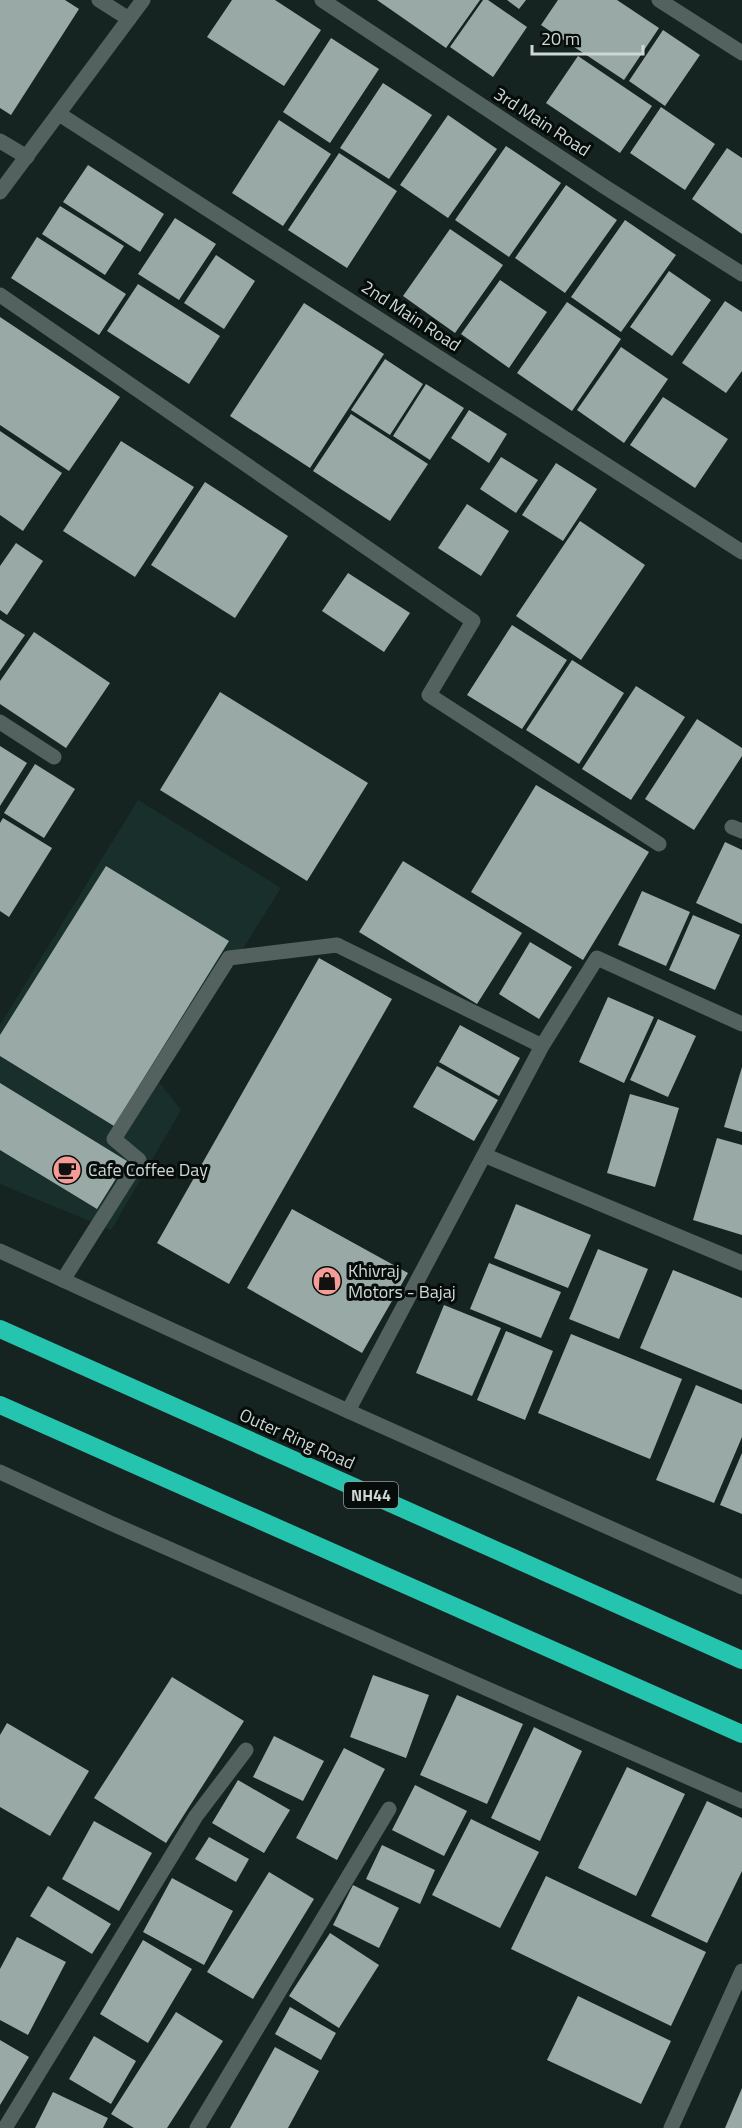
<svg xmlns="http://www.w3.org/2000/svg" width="742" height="2128" font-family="'Titillium Web',sans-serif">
<rect width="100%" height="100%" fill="#162421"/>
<!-- built -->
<path fill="#182f2b" d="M138,800l143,88 -122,194 22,28 -70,120 -111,-46v-159z"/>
<!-- building -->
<path fill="#99aaa6" d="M0,0h65l14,9 -68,106 -11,-7z
M232,0h43l46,30 -37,56 -77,-49z
M377,0h103l-34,48z
M483,0h5l39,27 -34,50 -43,-30z
M507,0h19l-7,9z
M558,0h59l42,28 -35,52 -83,-55z
M663,30l37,25 -35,51 -36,-25z
M331,38l48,31 -49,74 -47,-31z
M578,56l74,50 -32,47 -74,-50z
M383,83l49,32 -43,64 -49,-31z
M661,107l54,37 -30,46 -55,-37z
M448,115l49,34 -49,69 -48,-33z
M279,120l52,34 -48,72 -51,-33z
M506,146l55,37 -52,74 -54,-37z
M727,148l15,10v76l-50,-35z
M339,153l58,38 -50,77 -59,-38z
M88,165l76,49 -24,38 -77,-50z
M566,185l51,35 -52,73 -50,-35z
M60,206l64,40 -19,29 -63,-41z
M175,218l41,26 -37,56 -41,-26z
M625,220l51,35 -55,77 -50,-35z
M450,229l53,36 -48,68 -52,-37z
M37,237l89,57 -27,41 -88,-57z
M216,255l39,26 -31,48 -40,-26z
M669,271l42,29 -39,56 -42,-29z
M500,280l47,32 -38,56 -48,-34z
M138,284l82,52 -31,48 -82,-53z
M725,301l17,11v59l-16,22 -44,-30z
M567,302l54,37 -49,72 -55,-38z
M304,303l80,51 -74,114 -80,-52z
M0,317l120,80 -51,74 -69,-46z
M621,347l47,32 -44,64 -47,-33z
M385,359l38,25 -33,51 -39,-25z
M426,384l38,24 -34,52 -37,-24z
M663,397l65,42 -33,49 -65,-43z
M469,410l38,24 -18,29 -38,-25z
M351,414l77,50 -38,57 -77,-50z
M0,431l62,42 -39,58 -23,-16z
M121,441l73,46 -59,90 -72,-46z
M501,457l37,23 -22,33 -36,-24z
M556,463l41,26 -34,52 -41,-26z
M205,482l83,54 -53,82 -84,-53z
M467,504l42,27 -28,45 -43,-28z
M580,521l65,44 -64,95 -65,-44z
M16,543l27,18 -36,54 -7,-5v-44z
M348,573l62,40 -26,39 -62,-41z
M0,619l25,16 -25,36z
M512,625l55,35 -45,69 -55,-34z
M34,632l76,51 -44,65 -66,-44v-23z
M572,660l52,33 -45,71 -53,-34z
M636,686l49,31 -54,83 -49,-31z
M220,692l148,91 -61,98 -147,-91z
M697,719l45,29v8l-48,74 -49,-31z
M0,746l27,17 -27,43z
M35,764l40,25 -31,49 -40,-25z
M536,785l113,67 -66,108 -112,-68z
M3,818l49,30 -43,69 -9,-6v-88z
M725,842l17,8v74l-46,-21z
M403,861l119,72 -45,71 -118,-72z
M106,866l123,75 -115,185 -114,-70v-21z
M642,891l48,21 -24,54 -48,-21z
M693,915l47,20 -25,55 -46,-20z
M530,942l42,25 -33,52 -40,-25z
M319,958l73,41 -163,285 -72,-41z
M608,997l46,20 -30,66 -45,-21z
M658,1019l38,17 -28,61 -38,-17z
M460,1025l60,33 -21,38 -60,-34z
M437,1066l61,34 -24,41 -61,-34z
M742,1067v65l-18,-5z
M0,1083l127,78 -30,48 -97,-59z
M630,1094l49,14 -24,79 -48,-14z
M717,1138l25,7v90l-49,-15z
M516,1204l75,31 -23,53 -74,-30z
M292,1209l116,64 -46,80 -115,-65z
M598,1249l50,20 -29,70 -50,-20z
M489,1263l72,29 -20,46 -71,-29z
M673,1270l69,28v92l-102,-42z
M444,1305l57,23 -29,68 -56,-23z
M506,1331l47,20 -28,69 -48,-20z
M571,1334l111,45 -32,80 -112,-46z
M696,1385l46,19v33l-28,66 -58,-23z
M742,1453v61l-22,-9z
M373,1675l56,20 -23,63 -56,-21z
M172,1677l72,44 -78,122 -72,-45z
M457,1695l66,29 -36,80 -67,-29z
M7,1723l82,48 -39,65 -50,-29v-72z
M534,1727l48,24 -42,90 -49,-23z
M274,1736l50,25 -21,40 -50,-24z
M344,1748l41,21 -48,91 -41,-22z
M627,1767l58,27 -49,102 -58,-28z
M238,1780l52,30 -26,43 -52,-30z
M415,1785l52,26 -23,45 -52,-26z
M707,1801l35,17v53l-35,72 -56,-27z
M471,1819l68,33 -39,76 -68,-33z
M94,1821l58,32 -33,58 -57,-32z
M209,1837l40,22 -13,23 -41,-23z
M382,1845l53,25 -15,34 -54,-25z
M269,1872l45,27 -61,100 -46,-27z
M546,1876l160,76 -35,74 -160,-77z
M172,1878l61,33 -29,54 -61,-33z
M353,1885l46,23 -20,40 -46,-23z
M48,1886l63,38 -19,30 -62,-38z
M330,1933l49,32 -40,63 -50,-32z
M17,1937l49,25 -38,73 -28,-15v-51z
M143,1940l49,29 -44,74 -48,-29z
M578,1996l93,45 -30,63 -94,-44z
M290,2007l46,26 -15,27 -46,-26z
M176,2012l47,29 -56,87h-33l-23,-14z
M94,2036l42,25 -25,43 -42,-25z
M0,2040l29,17 -29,48z
M275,2047l44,24 -31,57h-58z
M742,2088v40h-17z
M53,2092l55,26 -5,10h-68z"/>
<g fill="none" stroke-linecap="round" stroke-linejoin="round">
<!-- street -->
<path stroke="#53625f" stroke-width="15" d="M99,0l30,19
M322,0l283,187 137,87
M659,0l83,53
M59,114l683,438
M0,141l27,16
M0,295l473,326 -44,74 230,149
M0,722l54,35
M732,827l10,4
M484,1155l258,108
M63,1280l76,-120 -25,-21 115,-181 108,-13 205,101
M348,1411l194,-365 55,-88 145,66
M5,2128l191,-312 50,-66
M197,2128l192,-319
M671,2128l71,-157"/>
<!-- secondary -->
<path stroke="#53625f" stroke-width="15" d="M0,192l143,-192
M0,1251l348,160 394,176
M0,1472l108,50 634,279"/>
<!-- highway -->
<path stroke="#24c4af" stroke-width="18" d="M0,1329l742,331
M0,1405l742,329"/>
</g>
<!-- icons -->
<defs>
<g id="cafe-disc" transform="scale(1.5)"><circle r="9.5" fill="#f59c96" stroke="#060c0a"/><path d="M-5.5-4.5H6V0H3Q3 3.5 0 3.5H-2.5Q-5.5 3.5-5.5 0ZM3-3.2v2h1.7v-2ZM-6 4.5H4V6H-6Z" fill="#111"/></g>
<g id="shop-disc" transform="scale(1.5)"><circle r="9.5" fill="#f59c96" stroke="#060c0a"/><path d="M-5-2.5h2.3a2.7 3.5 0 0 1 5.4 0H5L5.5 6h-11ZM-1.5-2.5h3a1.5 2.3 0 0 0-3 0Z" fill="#111"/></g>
</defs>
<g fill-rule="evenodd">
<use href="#cafe-disc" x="67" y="1170"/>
<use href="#shop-disc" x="327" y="1281"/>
</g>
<g text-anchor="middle" stroke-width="6" stroke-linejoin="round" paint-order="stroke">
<!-- shield labels -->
<rect fill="#060c0a" stroke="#929a98" stroke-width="1.5" x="344" y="1482" width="54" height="26" rx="4.5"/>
<g font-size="16" font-weight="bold" fill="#ced7d5">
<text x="371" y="1501">NH44</text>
</g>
<!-- street labels -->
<g font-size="18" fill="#ced7d5" stroke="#060c0a">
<text transform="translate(542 122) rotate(33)" y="6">3rd Main Road</text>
<text transform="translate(411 316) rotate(33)" y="6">2nd Main Road</text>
<text transform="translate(297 1439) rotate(24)" y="6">Outer Ring Road</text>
</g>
<!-- poi labels -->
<g font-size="18" fill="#ced7d5" stroke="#060c0a" text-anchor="start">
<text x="88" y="1176">Cafe Coffee Day</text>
<text x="348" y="1277">Khivraj<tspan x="348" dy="21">Motors - Bajaj</tspan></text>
</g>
</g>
<!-- scale -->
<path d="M532 45v9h111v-9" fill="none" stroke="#ced7d5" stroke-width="3"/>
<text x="541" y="45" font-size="18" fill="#ced7d5" stroke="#060c0a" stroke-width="4.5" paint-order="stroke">20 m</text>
</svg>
